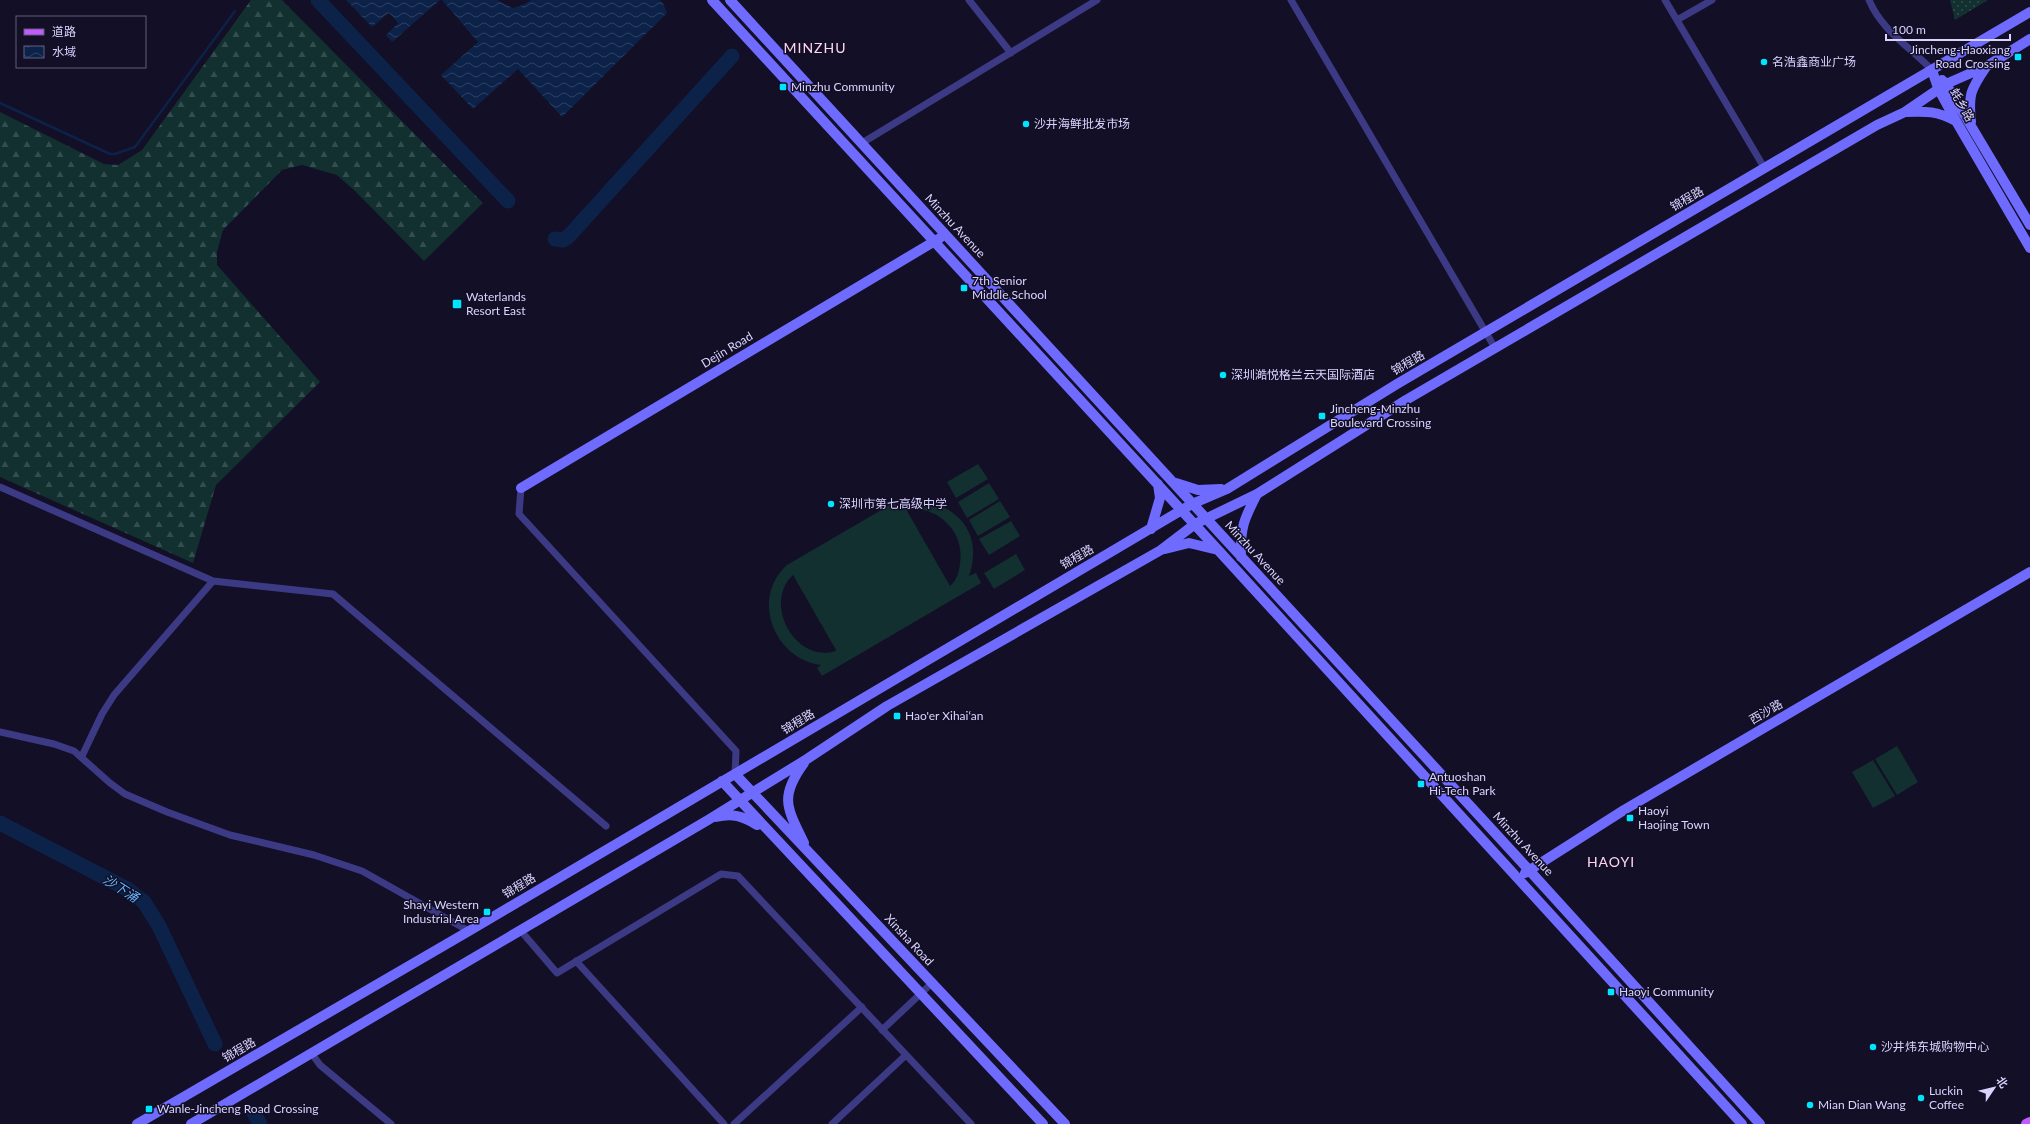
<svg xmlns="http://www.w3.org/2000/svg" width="2030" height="1124" font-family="Lato,'Noto Sans SC',sans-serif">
<defs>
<pattern id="grass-dots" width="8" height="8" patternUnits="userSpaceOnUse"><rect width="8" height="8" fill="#12302f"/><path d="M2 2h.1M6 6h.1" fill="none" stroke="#344d4e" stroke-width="1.8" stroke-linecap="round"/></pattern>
<pattern id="forest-firs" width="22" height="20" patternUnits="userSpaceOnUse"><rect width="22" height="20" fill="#12302f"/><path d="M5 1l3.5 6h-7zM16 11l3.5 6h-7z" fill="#344d4e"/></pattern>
<pattern id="water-waves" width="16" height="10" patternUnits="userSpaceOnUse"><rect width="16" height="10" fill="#0c2248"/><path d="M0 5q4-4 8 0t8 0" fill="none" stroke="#2f4163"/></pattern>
</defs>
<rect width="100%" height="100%" fill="#130f26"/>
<!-- grass -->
<path fill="url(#grass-dots)" d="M1950,0h38l-33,20z"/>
<!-- forest -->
<path fill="url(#forest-firs)" d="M251,0h31l201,203 -59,58 -69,-70 -18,-16 -35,-10 -20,5 -59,60 -6,22v13l103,117 -104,103 -23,78 -193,-86v-365l104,52 14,1 24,-15z"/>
<!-- garden -->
<path fill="#12302f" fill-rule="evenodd" d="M978,464l10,15 -32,19 -9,-16z
M989,483l10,16 -32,19 -9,-16z
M915,498c42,7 69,34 54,78l7,-3 5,10 -159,93 -5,-8 4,-3c-47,-6 -71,-67 -34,-100l108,-63zM910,509c30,-2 55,24 50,54 -1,9 -3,17 -10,23l-43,-75zM793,575l43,75v1c-40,13 -74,-47 -43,-76z
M1000,501l10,16 -32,19 -9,-16z
M1011,521l9,15 -31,19 -10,-16z
M1016,554l9,16 -31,19 -10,-16z
M1897,746l21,36 -21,13 -22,-36z
M1873,760l22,36 -22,12 -21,-36z"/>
<!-- water -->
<path fill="url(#water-waves)" d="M346,0h94l-48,42 -6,-7 12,-12 -9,-10 -17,14z
M442,0h55l16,8 10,-3 8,-5h128l4,3 4,10 -105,104 -44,-48 -45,40 -32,-34 37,-33z"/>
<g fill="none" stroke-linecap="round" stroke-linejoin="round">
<!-- stream -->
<path stroke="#0c2248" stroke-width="2.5" d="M0,103l110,51h5l20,-7 100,-136"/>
<!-- river -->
<path stroke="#0c2248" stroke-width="15" d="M318,0l190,201
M555,239l8,1 5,-3 164,-181
M0,823l127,66 17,13 15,24 56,118
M254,1113l6,11"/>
<!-- street -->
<path stroke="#3d3a85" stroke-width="7" d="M969,0l42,53
M1291,0l204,348
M1665,0l100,169
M1869,0c13,31 41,47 63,70
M1677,20l35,-20
M862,143l235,-143
M0,487l213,94
M521,488l-2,26 217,237 -1,23
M0,732l54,12 20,7 36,32 15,11 42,18 63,23 84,20 48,16 107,60
M82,756l20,-42 12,-19 99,-114 120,13 273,232
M521,931l36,42 164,-99 17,2 233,248
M576,961l148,163
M882,1030l50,-47
M312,1054l8,11 71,59
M734,1124l128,-117
M832,1124l74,-69"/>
<!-- secondary -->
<path stroke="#6f6bff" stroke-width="10" d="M712,0l507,551 523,573
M730,0l799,870 231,254
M1932,70l6,18 18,33 74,127
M1942,80l4,4 84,141
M1905,112c21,-1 32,-1 51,9
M1971,122c-3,-28 0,-33 15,-55
M1176,483l22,7 23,-1
M521,488l419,-250
M1151,529l9,-31 -2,-14
M1165,549l24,-6 29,7
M1241,557c-1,-29 3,-38 16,-63
M804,763c-25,34 -17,45 0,80
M735,774l330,350
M722,781l321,343
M716,817c16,-4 27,-1 41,8
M1525,873l99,-63 406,-238
M137,1124l332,-193 723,-427 35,-15 170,-105 633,-372
M191,1124l517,-304 99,-61 80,-53 274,-156 34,-26 62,-30 149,-94 471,-275 28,-13 41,-28 41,-18 43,-27"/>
<!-- primary -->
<path stroke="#c25bff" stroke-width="10" d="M2026,1124l4,-2"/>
</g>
<!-- markers -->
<g fill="#00e5ff" stroke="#130f26" stroke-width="1.5">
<rect x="2014" y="53" width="8" height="8" rx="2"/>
<circle cx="1764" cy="62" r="4"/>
<rect x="779" y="83" width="8" height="8" rx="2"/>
<circle cx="1026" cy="124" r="4"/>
<rect x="960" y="284" width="8" height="8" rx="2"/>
<rect x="452" y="299" width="10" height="10" rx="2"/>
<circle cx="1223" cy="375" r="4"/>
<rect x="1318" y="412" width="8" height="8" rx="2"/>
<circle cx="831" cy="504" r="4"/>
<rect x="893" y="712" width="8" height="8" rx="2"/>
<rect x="1417" y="780" width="8" height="8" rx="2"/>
<rect x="1626" y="814" width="8" height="8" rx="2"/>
<rect x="483" y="908" width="8" height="8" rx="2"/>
<rect x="1607" y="988" width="8" height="8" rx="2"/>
<circle cx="1873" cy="1047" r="4"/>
<circle cx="1921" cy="1098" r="4"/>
<circle cx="1810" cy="1105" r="4"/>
<rect x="145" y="1105" width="8" height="8" rx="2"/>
</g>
<g text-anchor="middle" stroke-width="3" stroke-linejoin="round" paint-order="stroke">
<!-- poi labels -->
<g font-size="12" fill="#d9d4ff" stroke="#130f26" text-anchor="start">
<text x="2010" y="54" text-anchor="end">Jincheng-Haoxiang<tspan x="2010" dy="14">Road Crossing</tspan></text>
<text x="1772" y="66">名浩鑫商业广场</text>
<text x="791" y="91">Minzhu Community</text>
<text x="1034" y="128">沙井海鲜批发市场</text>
<text x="972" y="285">7th Senior<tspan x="972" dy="14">Middle School</tspan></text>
<text x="466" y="301">Waterlands<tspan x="466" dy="14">Resort East</tspan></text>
<text x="1231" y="379">深圳澔悦格兰云天国际酒店</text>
<text x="1330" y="413">Jincheng-Minzhu<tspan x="1330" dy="14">Boulevard Crossing</tspan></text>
<text x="839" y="508">深圳市第七高级中学</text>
<text x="905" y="720">Hao'er Xihai‘an</text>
<text x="1429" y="781">Antuoshan<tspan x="1429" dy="14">Hi-Tech Park</tspan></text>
<text x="1638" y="815">Haoyi<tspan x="1638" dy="14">Haojing Town</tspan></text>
<text x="479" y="909" text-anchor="end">Shayi Western<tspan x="479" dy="14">Industrial Area</tspan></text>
<text x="1619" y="996">Haoyi Community</text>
<text x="1881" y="1051">沙井炜东城购物中心</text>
<text x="1929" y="1095">Luckin<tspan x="1929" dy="14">Coffee</tspan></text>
<text x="1818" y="1109">Mian Dian Wang</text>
<text x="157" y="1113">Wanle-Jincheng Road Crossing</text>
</g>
<!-- street labels -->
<g font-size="12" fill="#d9d4ff" stroke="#130f26">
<text transform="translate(1962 105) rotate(61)" y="4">蚝乡路</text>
<text transform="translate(1687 199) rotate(-30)" y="4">锦程路</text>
<text transform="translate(955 226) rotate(47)" y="4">Minzhu Avenue</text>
<text transform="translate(727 350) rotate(-31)" y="4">Dejin Road</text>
<text transform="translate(1408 363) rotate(-30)" y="4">锦程路</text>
<text transform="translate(1255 553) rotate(47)" y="4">Minzhu Avenue</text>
<text transform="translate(1077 557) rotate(-30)" y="4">锦程路</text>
<text transform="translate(1766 712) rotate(-30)" y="4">西沙路</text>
<text transform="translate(798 722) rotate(-31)" y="4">锦程路</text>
<text transform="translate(1523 844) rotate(47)" y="4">Minzhu Avenue</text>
<text transform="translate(519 886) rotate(-31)" y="4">锦程路</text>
<text transform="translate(909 940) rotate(47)" y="4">Xinsha Road</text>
<text transform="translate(239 1050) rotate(-30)" y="4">锦程路</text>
</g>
<!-- water labels -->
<g font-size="13" font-style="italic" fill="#62b6ff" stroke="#130f26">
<text transform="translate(121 888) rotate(32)" y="5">沙下涌</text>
</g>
<!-- quarter labels -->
<g font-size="14" letter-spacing="1" fill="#ffd6f0" stroke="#130f26">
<text x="815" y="53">MINZHU</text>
<text x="1611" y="867">HAOYI</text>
</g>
</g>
<!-- legend -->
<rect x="16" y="16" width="130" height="52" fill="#130f26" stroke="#625e7d"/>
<rect x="24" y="29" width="20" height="6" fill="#c25bff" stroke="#625e7d"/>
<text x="52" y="36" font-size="12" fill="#d9d4ff">道路</text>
<rect x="24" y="46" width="20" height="12" fill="url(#water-waves)" stroke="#625e7d"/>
<text x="52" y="56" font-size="12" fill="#d9d4ff">水域</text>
<!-- north arrow -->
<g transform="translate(1994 1088) rotate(55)" stroke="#130f26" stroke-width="3" paint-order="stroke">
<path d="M0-3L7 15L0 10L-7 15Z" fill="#d9d4ff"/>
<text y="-6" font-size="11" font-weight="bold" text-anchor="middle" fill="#d9d4ff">北</text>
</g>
<!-- scale -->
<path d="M1886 34v6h124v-6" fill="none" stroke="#d9d4ff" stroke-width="2"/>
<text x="1892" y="34" font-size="12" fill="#d9d4ff" stroke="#130f26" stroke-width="3" paint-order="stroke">100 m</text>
</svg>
